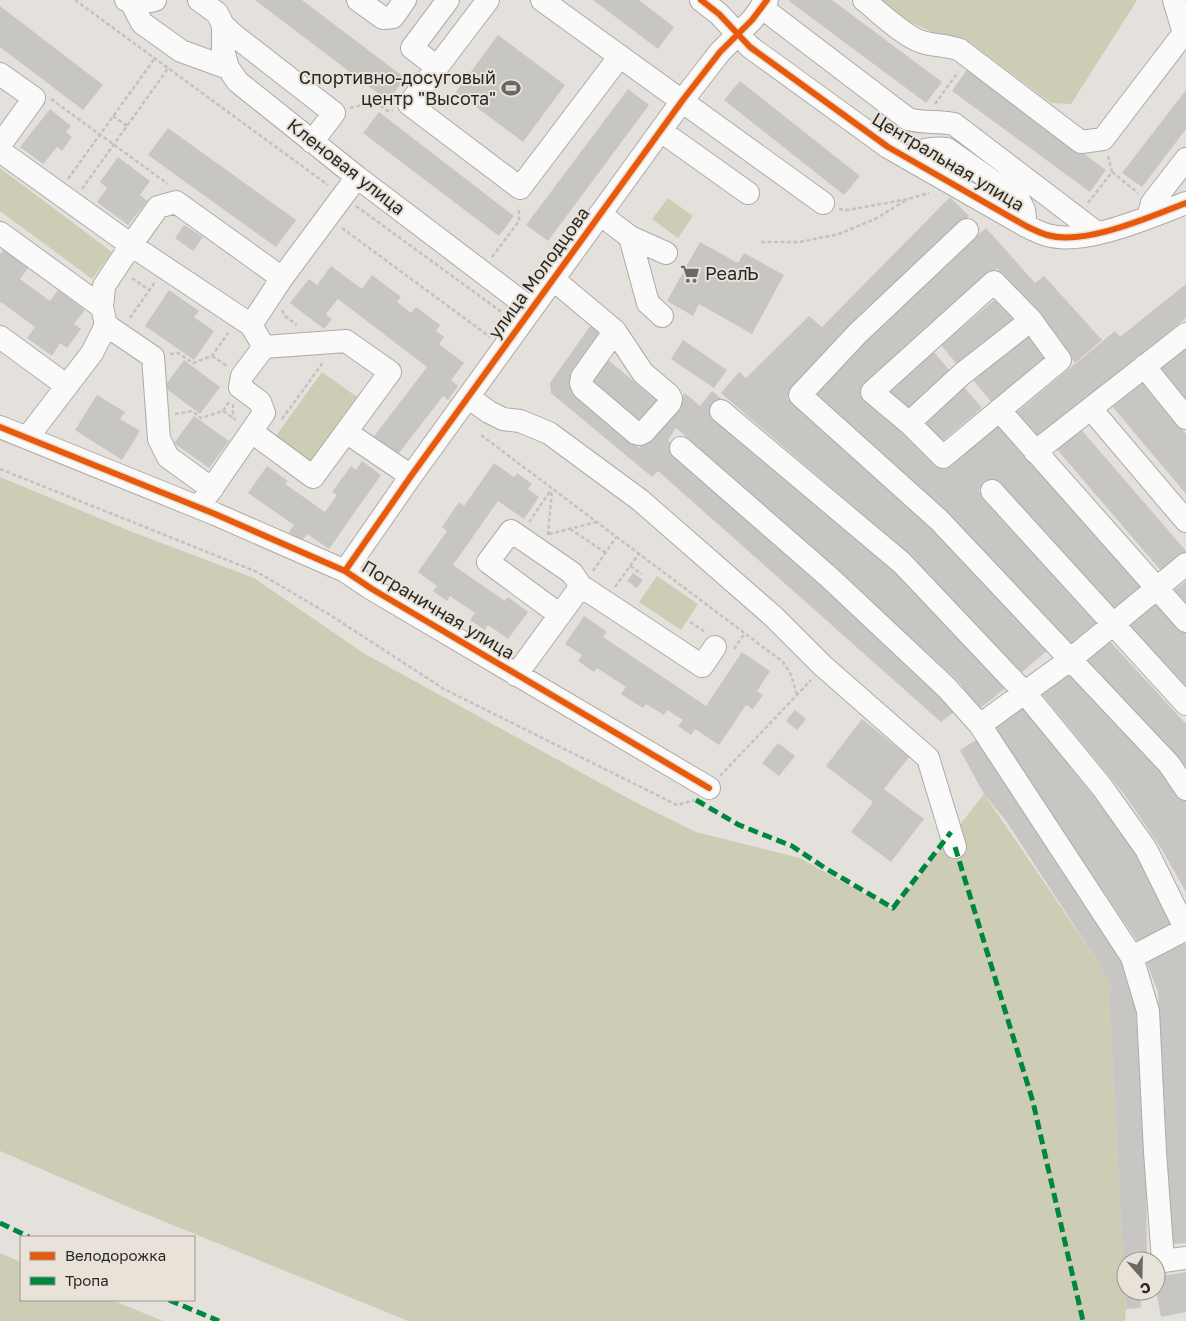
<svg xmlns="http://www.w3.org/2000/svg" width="1186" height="1321" font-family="'Golos Text',sans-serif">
<rect width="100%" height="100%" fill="#e4e1dc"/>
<!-- green -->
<path fill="#cdcdb6" d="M877,0h259v2l-65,102 -20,-1 -80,-60 -32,-8 -49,-22z
M0,168l112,84 -20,27 -92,-68z
M668,198l25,18 -15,22 -26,-19z
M322,372l35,25 -47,65 -35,-25z
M0,477l135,56 119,45 111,76 270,148 61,30 104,26 93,52 91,-116 115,169 4,11h3l5,14 -2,11 17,310 -1,12h-717l-282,-115 -126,-55z
M657,576l41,28 -17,26 -42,-28z
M0,1253l21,9v38h91l51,21h-163z"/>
<!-- building -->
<path fill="#c8c6c2" d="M255,0h47l103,78 -17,23z
M593,0h46l35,27 -16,22z
M790,0h42l110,82 -16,21 -137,-102z
M0,6l103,79 -20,25 -83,-63z
M498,35l67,50 -42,57 -67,-50z
M968,68l138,102 -16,22 -138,-101z
M740,81l120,95 -16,19 -120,-95z
M628,89l21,16 -101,136 -22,-16z
M1186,90v39l-44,58 -20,-14z
M50,109l21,17 -5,6 6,5 -10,14 -5,-4 -14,17 -23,-17z
M379,112l135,104 -15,20 -136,-103z
M168,128l128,92 -20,27 -128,-92z
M118,157l32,24 -10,14 7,6 -19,24 -31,-23 10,-14 -7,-6z
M950,197l19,19 -174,172 -8,10 151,122 112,128 -30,26 -130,-136 -169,-145 18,-21 7,6 63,-62 13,11z
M184,225l19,12 -10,14 -18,-13z
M986,228l49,55 9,-7 58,64 -27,23 -78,-95 -137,122 88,77 50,-43 144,164 -26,22 -119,-128h-10l-9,8 122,137 -27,23 -129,-141 -136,-116 85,-85z
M700,242l38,21 6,-10 40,22 -32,59 -53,-30 -6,12 -26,-15z
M4,249l25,18 -9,12 30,22 8,-11 27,20 -11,14 7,5 -14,19 -7,-5 -8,13 -25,-18 8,-11 -34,-25 -1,2v-50z
M331,266l31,23 10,-14 29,22 -4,5 14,11 5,-6 24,18 -4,6 8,6 -5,7 25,19 -13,17 7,6 -10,14 -5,-4 -47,61 -24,-18 55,-72 -89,-68 -12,15 6,5 -8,10 -34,-26 19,-24 8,6z
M1186,284v34l-153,124 -21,-26 103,-85 5,6z
M169,290l30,21 -5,6 20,14 -20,29 -49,-34z
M998,297l20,24 -58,47 -19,-23z
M593,322l13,8 -37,52 5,10 65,56 46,-55 15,13 12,-15 12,10 154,152 130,133 -30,24 -18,-27 -160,-146 -124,-109 -8,12 8,12 121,106 158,153 -14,11 -283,-251 -6,6 -101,-84 -1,-10z
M1030,332l19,24 -57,47 -19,-23z
M1186,337v62l-31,-36z
M683,340l44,30 -13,18 -43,-29z
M931,349l21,24 -43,38 -11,-12 -4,3 -10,-12z
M607,359l53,44 -19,23 -53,-45z
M184,360l36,27 -20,27 -36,-27z
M1137,375l49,59v60l-79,-94z
M964,387l18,21 -42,35 -17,-22z
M97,395l28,17 -5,7 20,12 -18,29 -47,-30z
M194,416l35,25 -20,27 -35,-25z
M1078,426l108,125v3l-23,19 -109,-127z
M362,461l19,14 -52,74 -22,-15 -5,7 -13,-9 5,-7 -46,-32 19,-27 21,15 -3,3 40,28 12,-17 -5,-3 19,-26 5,4z
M494,463l20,14 3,-4 15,11 -4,5 11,8 -15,22 -26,-18 -45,64 52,36 3,-4 20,15 -20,27 -20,-14 -3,5 -15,-10 5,-7 -25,-17 -3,5 -14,-10 4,-5 -19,-14 29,-41 -5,-4 17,-25 5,4z
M633,573l10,7 -6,8 -10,-7z
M1186,581v25l-13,-15z
M1152,597l34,37v52l-62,-66z
M584,616l23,16 -4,5 103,69 36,-54 28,19 -13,20 6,4 -10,14 -7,-4 -27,40 -24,-16 -4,6 -13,-9 5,-6 -16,-10 -3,5 -18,-11 -3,4 -22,-14 5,-7 -29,-19 -3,4 -16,-11 4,-6 -17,-11z
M1107,638l79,86v48l-104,-112z
M1067,666l119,132v94l-25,-44 -37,-54 -85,-103z
M1022,705l72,92 49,67 31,61 -35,19 -148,-217z
M795,710l11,9 -9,11 -11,-9z
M862,719l47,38 -25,32 40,30 -33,43 -40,-30 22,-30 -47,-36z
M976,740l34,46 111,166 13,32 12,183 1,94h-21v13h-2l-15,-275 2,-11 -5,-14h-3l-4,-11 -93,-142 -22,-27 -24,-44z
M778,743l17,13 -16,20 -17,-13z
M1180,933l6,13v297l-14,1 -14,-252 -15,-39z
M1186,1272v40l-25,5 -5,-26v-14z
M1125,1291h15l1,17 -15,1z"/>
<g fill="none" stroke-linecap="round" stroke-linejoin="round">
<!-- minor casing -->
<g stroke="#adaba7" stroke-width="24">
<path id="minor" d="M126,0c9,4 19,2 29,0
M199,0l18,13 6,12v24l5,19 10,14 119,95 174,132
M358,0l25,18 10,-1 12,-17
M488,0l-79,104 111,84 100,-132
M542,0l281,203
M701,0l18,14 31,33 138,100 138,79c6,3 14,7 21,9 38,11 102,-18 139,-32
M864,0c15,12 41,37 58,42 12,4 26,3 38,8l121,92 22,-3 81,-106 -10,-33
M131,2l11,21 39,28 47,17
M761,7l147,112c17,5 29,1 46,5l143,109
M223,25l12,11 99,77 -22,29
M437,67l-25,-19 36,-48
M0,74l34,24 -34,47
M661,131l87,62
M0,151l131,94 120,80
M907,158c14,-8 24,-11 40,-9l72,51 5,10 2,16
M600,214l30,23 18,66 14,13
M1148,217l4,-14 34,-44
M967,230l-110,104 -57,61 139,125 230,244 17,25
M0,233l102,74 4,18 -14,28 -65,85
M630,237l36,16
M553,279l62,52 28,42 26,22 2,4 -1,4 -26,29 -4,2 -4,-1 -53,-45 -2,-5 1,-6 33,-46
M994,282l37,38 29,40 -117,97 -34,-34 -37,-31z
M102,307l2,-21 27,-41 27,-38 18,-5 106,76
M106,325l47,32 6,82 9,18 44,32
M0,337l67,49
M1144,366l42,52
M468,397l21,15 14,7 17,2 29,12 91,67 134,117 49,49 105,92 27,89
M1091,409l95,112
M999,410l187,211
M721,411l181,152 122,129 78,95 44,62 40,81
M909,423l53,-49 69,-54
M0,427l215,87 130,57 27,18 337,199
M252,432l61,45 77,-105 -44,-31 -82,6
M346,432l65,44
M681,448l149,130 117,110 33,37 152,232 16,54 7,141 8,109 23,-3
M1035,452l151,-118
M992,491l194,213
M199,507l65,-94 -4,-11 -20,-15 2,-11 22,-29 -13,-22 31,-47 75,-101
M345,571l66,-95 271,-375 38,-49 32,-32 15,-20
M560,615l-72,-53 23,-31 61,42 9,13
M516,675l65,-89 121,80 13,-19
M980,725l91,-66 115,-95
M1132,957l54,-28"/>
</g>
<!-- path -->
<path stroke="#c4c2c1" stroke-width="2.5" stroke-dasharray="4 2.5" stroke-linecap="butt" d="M75,0l253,185
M51,99l117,85
M935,104l23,-32
M350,108l26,-6 12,9 5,-1
M113,116l14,10
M1112,172l26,21
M68,179l87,-121
M82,189l87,-122
M1088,203l24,-31 -4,-16
M356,206l147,107
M839,209l9,1 60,-11 21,-6
M342,228l148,109
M761,242h39l39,-8 36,-15 33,-20
M492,257l27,-36v-14
M132,278l17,12
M282,310l3,6 12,9
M130,318l25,-36
M170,354l8,-1 15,10 19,-7 16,-23
M212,356l15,10
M233,404v14
M223,411l13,9
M175,414l17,-3 9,7 22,-7 6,-9
M282,419l42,-58
M481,435l302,227 8,13 6,20
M0,469l257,103 70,41 117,76 233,116 18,-5
M529,522l22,-32
M570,529l36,24
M549,534l48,-12
M548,535l4,-46
M630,566l9,-12
M593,571l23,-34
M615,587l15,-21 12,8
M690,622l15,10
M734,649l11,-16
M720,776l91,-96"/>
<!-- minor -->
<use href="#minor" stroke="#fbfafa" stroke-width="22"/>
<!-- quiet -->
<path stroke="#00873e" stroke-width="5" stroke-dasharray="10 5" stroke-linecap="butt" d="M696,800l43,25 53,21 33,22 68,40 58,-76
M955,847l78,255 50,219
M0,1223l29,14
M169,1300l50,21"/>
<!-- cycleway casing -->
<g stroke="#e8e2d8" stroke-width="9">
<path id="cycleway" d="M701,0l18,14 31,33 138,100 138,79c6,3 14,7 21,9 38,11 102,-18 139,-32
M0,427l215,87 130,57 27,18 337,199
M345,571l66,-95 271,-375 38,-49 32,-32 15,-20"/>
</g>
<!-- cycleway -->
<use href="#cycleway" stroke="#e8590c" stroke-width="6"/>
</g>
<!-- icons -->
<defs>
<g id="stadium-bare" transform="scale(1.5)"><path d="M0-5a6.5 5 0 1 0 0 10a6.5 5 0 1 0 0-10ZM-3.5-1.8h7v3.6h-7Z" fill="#6b6964" stroke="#e8e2d8" stroke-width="2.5" paint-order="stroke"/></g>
<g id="supermarket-bare" transform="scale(1.5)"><path d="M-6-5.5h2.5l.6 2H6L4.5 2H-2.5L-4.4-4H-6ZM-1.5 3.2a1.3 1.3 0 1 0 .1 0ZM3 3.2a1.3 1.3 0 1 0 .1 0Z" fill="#6b6964" stroke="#e8e2d8" stroke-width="2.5" paint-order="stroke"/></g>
</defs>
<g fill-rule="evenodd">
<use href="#stadium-bare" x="511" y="88"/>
<use href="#supermarket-bare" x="690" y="274"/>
</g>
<g text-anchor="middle" stroke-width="4" stroke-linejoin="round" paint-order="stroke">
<!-- poi labels -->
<g font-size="18" fill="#2a2824" stroke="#e8e2d8" text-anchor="end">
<text x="496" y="84">Спортивно-досуговый<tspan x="496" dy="21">центр "Высота"</tspan></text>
<text x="705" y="280" text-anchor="start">РеалЪ</text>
</g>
<!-- street labels -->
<g font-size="18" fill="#2a2824" stroke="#e8e2d8">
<text transform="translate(948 162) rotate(31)" y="6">Центральная улица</text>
<text transform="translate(346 167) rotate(38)" y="6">Кленовая улица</text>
<text transform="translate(539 273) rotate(-54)" y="6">улица Молодцова</text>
<text transform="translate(438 610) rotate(31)" y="6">Пограничная улица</text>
</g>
</g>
<!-- legend -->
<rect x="20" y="1236" width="175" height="65" fill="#e8e2d8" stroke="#9c9890"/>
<rect x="30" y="1252" width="25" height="8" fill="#e8590c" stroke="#9c9890"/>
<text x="65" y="1261" font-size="15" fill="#2a2824">Велодорожка</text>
<rect x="30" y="1277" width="25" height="8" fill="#00873e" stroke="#9c9890"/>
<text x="65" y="1286" font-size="15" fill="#2a2824">Тропа</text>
<!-- north arrow -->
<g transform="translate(1141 1276) rotate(160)"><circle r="24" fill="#e8e2d8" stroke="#9c9890"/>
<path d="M0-4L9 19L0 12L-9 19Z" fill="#6b6964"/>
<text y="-8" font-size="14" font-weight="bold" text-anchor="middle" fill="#2a2824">С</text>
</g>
</svg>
